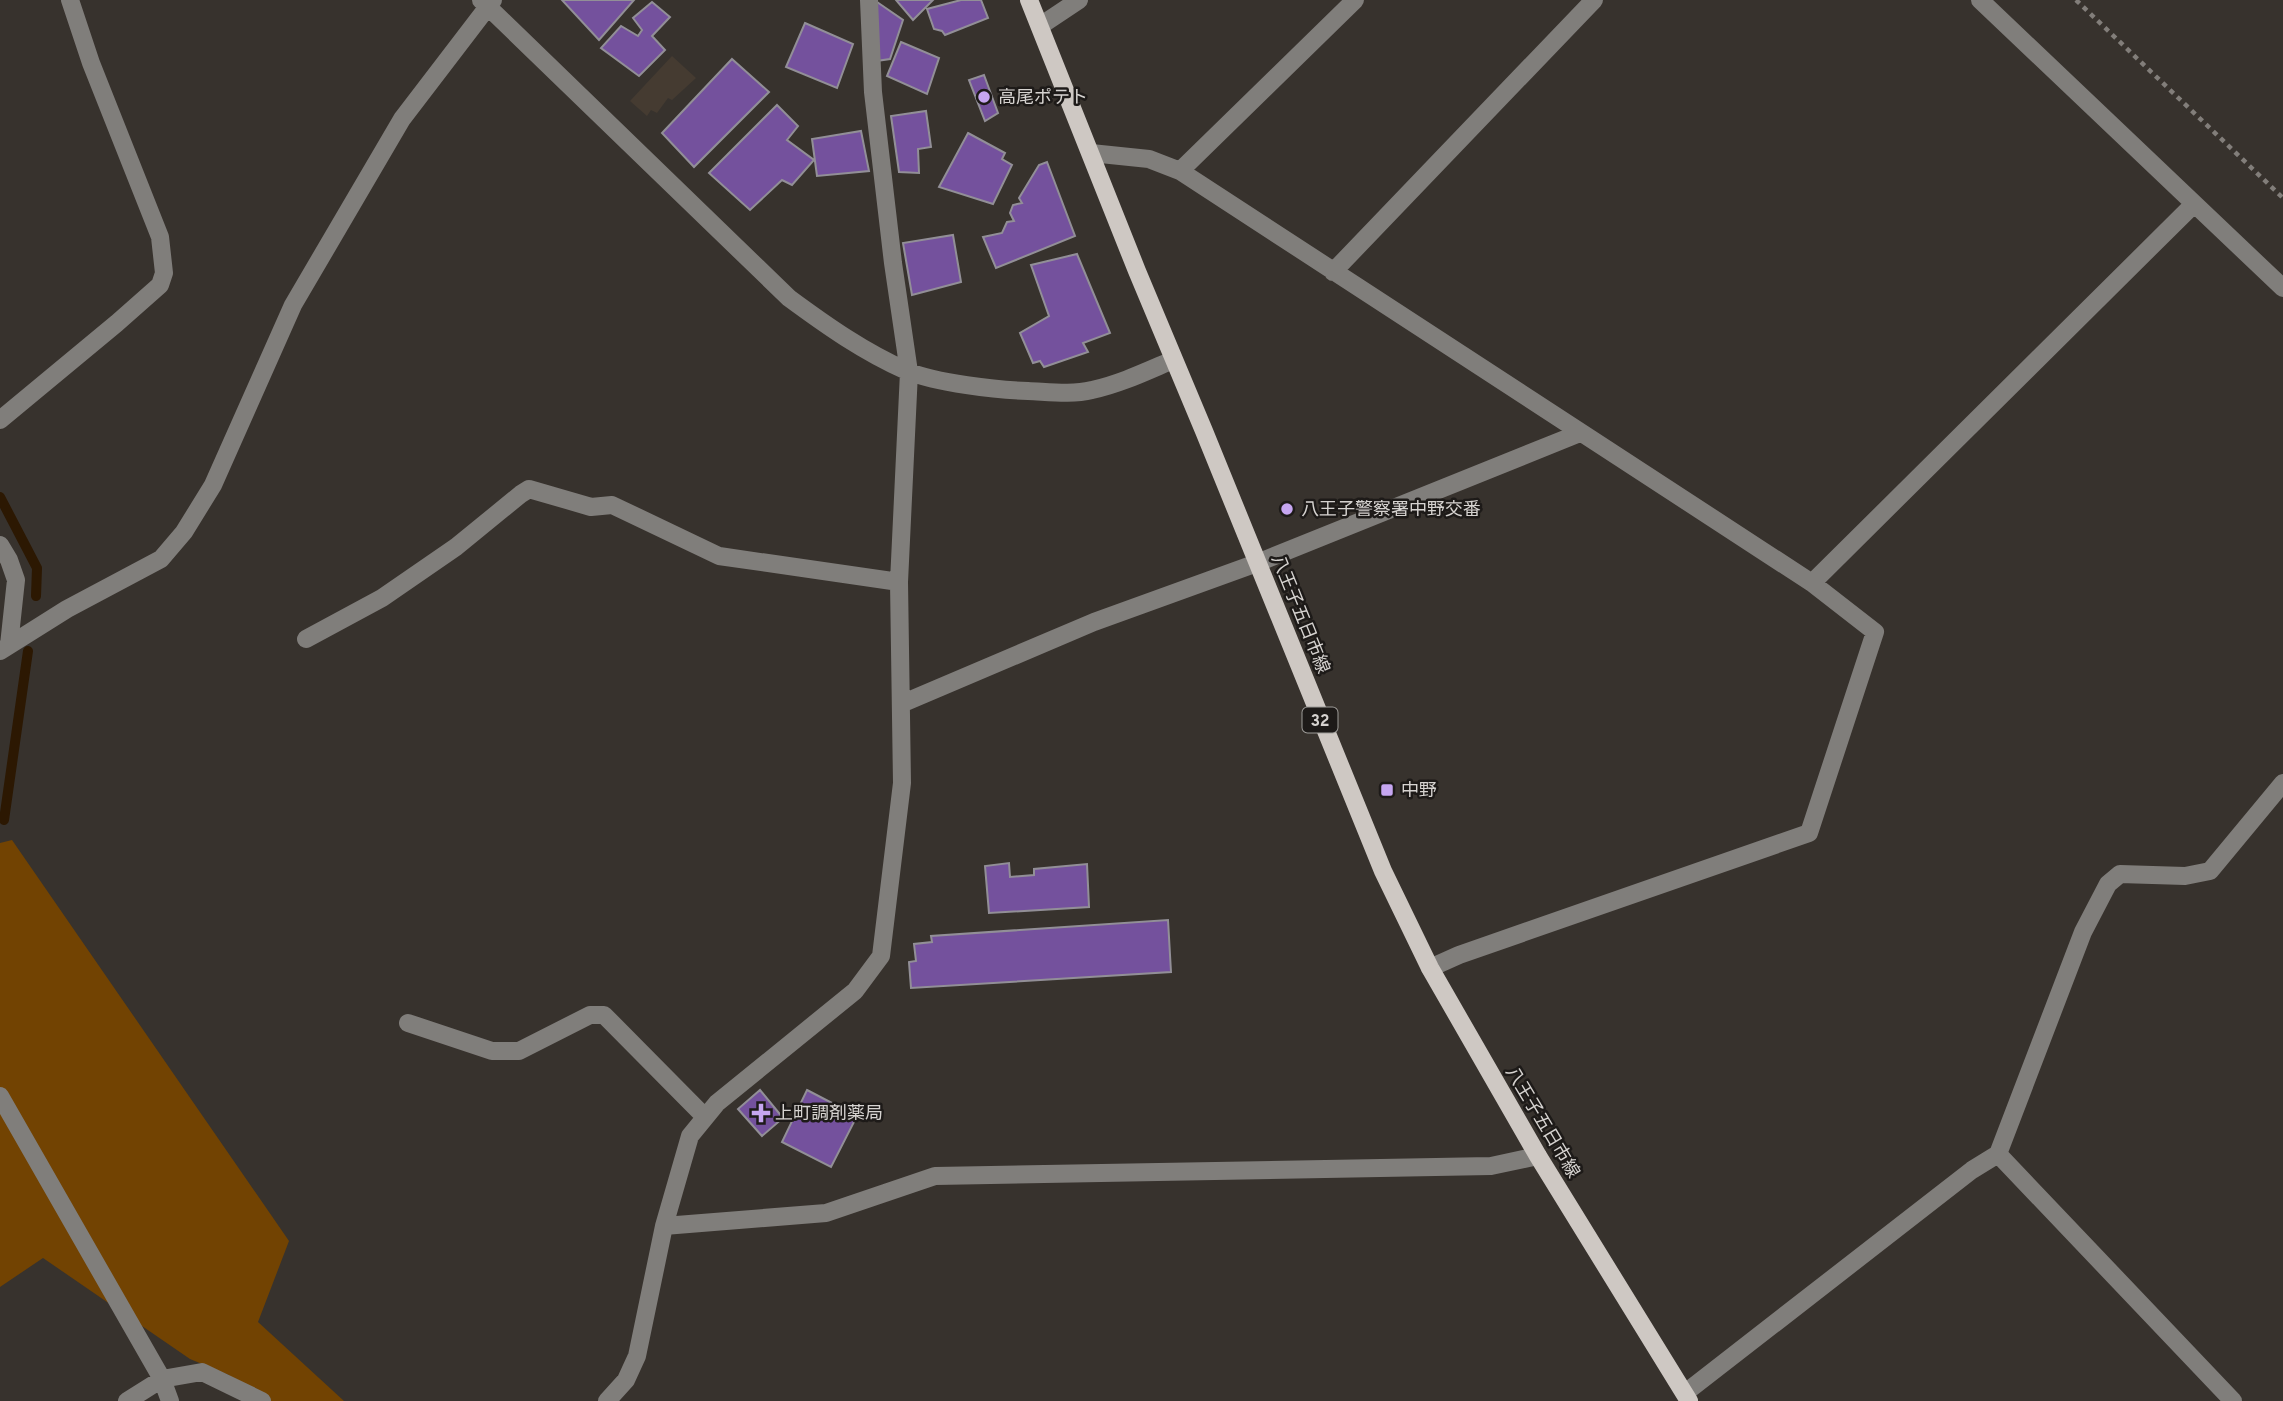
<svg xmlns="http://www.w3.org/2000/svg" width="2283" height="1401" font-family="Overpass,'Noto Sans JP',sans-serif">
<rect width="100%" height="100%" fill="#37322d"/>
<!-- built -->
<path fill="#453b31" d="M672,56l24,22 -24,22 -4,-2 -11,15 -6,-3 -4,6 -17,-15z"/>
<!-- green -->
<path fill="#724302" d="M12,840l277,401 -31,81 86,79h-95l-20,-26 -39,-16 -147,-101 -43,29v-444z"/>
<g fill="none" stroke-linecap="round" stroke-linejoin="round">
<!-- stream -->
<path stroke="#2c1802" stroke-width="10" d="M0,497l37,71 -1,28
M4,820l24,-169"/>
</g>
<!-- building -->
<path fill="#74519d" stroke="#928f97" stroke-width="2" d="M562,0h72l-35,40z
M896,0h37l-20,20z
M961,0h20l7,18 -43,17 -3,-4 -8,-2 -7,-20z
M652,2l18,15 -18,19 13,14 -26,26 -38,-28 20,-22 17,10 4,-6 -9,-12z
M877,2l26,18 -13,39 -14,2z
M805,23l48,21 -16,44 -51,-21z
M901,42l38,16 -12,36 -40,-18z
M732,59l37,33 -75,75 -32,-34z
M984,75l14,38 -13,8 -16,-41z
M777,105l21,21 -11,14 27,20 -22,25 -10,-5 -32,30 -41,-37z
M926,111l5,36 -13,2 1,24 -20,-1 -8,-56z
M861,131l8,40 -52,5 -5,-37z
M968,133l37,20 -3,6 10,6 -19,39 -54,-17z
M1047,162l28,74 -79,32 -13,-31 19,-4 5,-11 7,-1 -4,-8 3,-8 9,-2 -3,-5 20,-33z
M953,235l8,47 -49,13 -9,-52z
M1077,254l33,79 -27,10 5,9 -44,15 -4,-6 -7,2 -13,-30 29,-17 -18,-51z
M1009,863l1,14 24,-2v-6l53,-5 2,43 -100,6 -4,-47z
M1168,920l3,52 -260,16 -2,-26 7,-1 -2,-17 18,-2 -1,-6z
M760,1090l23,28 -21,18 -24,-27z
M807,1090l50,26 -26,51 -49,-25z"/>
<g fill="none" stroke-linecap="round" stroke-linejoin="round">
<!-- path -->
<path stroke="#827e7a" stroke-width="4.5" stroke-dasharray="5 5" stroke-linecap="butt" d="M2076,0l207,198"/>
<!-- minor -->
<path stroke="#807e7b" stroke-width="18" d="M481,0l308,298c38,28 75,54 118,73 29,12 90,19 121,20 22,1 44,4 64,-1 28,-6 55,-19 81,-30
M1980,0l303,288
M1040,26l39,-26
M1091,153l58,6 31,12 632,412 63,49 -66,201 -350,122 -29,13
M1180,171l175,-171
M1333,272l261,-272
M0,420l117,-97 43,-38 4,-12 -4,-36 -69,-174 -21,-63
M0,545l9,15 7,20 -7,65
M1812,583l382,-379
M306,639l76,-41 74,-51 65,-53 8,-5 62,18 21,-2 107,51 180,26
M0,651l67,-42 94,-50 23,-27 29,-47 80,-180 109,-186 91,-119
M901,704l193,-82 163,-59 323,-130
M408,1023l84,28h27l71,-36h14l101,102
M0,1096l162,283 8,22
M1998,1154l235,247
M664,1226l162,-13 109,-37 556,-10 47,-10
M1685,1393l287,-223 26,-16 85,-222 25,-48 12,-10 65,2 25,-5 73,-88
M127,1401l35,-22 40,-7 60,29
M607,1401l19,-21 11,-24 27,-130 26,-90 27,-33 138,-112 26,-35 21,-173 -3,-201 10,-210 -16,-109 -20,-171 -4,-92"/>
<!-- major -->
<path stroke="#cec8c3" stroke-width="18" d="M1029,0l108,271 67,160 179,440 47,97 108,188 151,245"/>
</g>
<!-- markers -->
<g fill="#c6a6f0" stroke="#1d1a18" stroke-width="2.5">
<circle cx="984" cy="97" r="7"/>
<circle cx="1287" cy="509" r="7"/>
<rect x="1380" y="783" width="14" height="14" rx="3.5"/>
<path d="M757.5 1102.5h7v7h7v7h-7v7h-7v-7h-7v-7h7z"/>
</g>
<g text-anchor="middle" stroke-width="5" stroke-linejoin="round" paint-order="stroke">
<!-- shield labels -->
<rect fill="#1d1a18" stroke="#9e9c99" stroke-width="2" x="1302.5" y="707.5" width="35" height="25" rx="5"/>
<g font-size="16" font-weight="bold" fill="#d6d3d0">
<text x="1320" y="726">32</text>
</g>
<!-- poi labels -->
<g font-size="18" fill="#d6d3d0" stroke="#1d1a18" text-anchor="start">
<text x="998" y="103">高尾ポテト</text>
<text x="1301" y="515">八王子警察署中野交番</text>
<text x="1401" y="796">中野</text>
<text x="775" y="1119">上町調剤薬局</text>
</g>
<!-- street labels -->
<g font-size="18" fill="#d6d3d0" stroke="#1d1a18">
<text transform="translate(1301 614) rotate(68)" y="6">八王子五日市線</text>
<text transform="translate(1543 1122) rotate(59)" y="6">八王子五日市線</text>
</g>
</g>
</svg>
